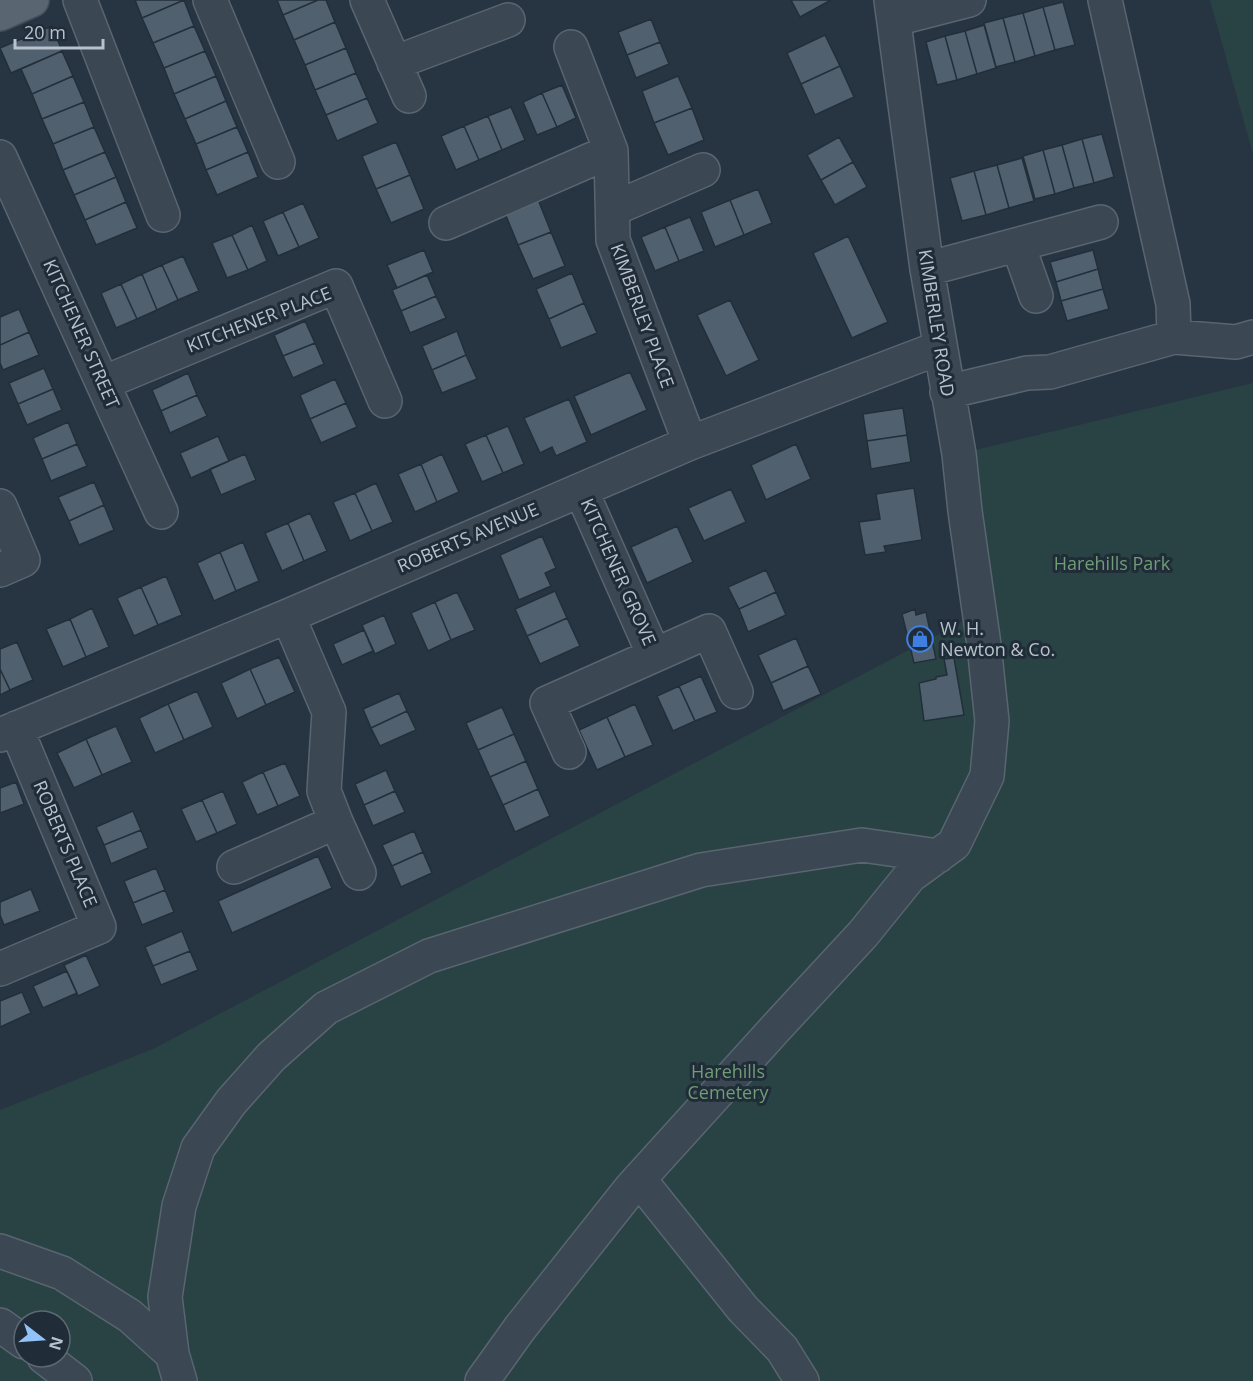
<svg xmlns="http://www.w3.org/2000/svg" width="1253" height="1381" font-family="'Open Sans',sans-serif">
<rect width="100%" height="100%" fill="#273543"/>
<!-- green -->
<path fill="#294344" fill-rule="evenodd" d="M1210,0h43v154z
M1253,383v998h-1253v-271l155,-62 820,-433 -16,-161zM24,1321h36v36h-36z"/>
<!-- building -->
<path fill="#50606e" stroke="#222e3a" stroke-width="1.5" d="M135,0h49l-42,18z
M184,0l10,26 -41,17 -11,-25z
M277,0h41l-35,15z
M318,0h8l9,22 -41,18 -11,-25z
M791,0h40l-31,17z
M1063,2l12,43 -20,5 -12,-43z
M1043,7l12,43 -20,6 -12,-43z
M1023,13l12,43 -20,6 -12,-44z
M1003,18l12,44 -19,5 -12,-44z
M651,19l9,23 -33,13 -9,-23z
M335,22l11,26 -41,17 -11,-25z
M984,25l12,43 -19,6 -12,-43z
M52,26l10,25 -51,22 -11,-25z
M194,26l11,25 -41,17 -11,-25z
M965,31l12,43 -20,6 -12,-44z
M825,35l15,31 -39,18 -14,-31z
M945,36l12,44 -20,5 -11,-43z
M660,42l9,22 -33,14 -9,-23z
M346,48l10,25 -41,17 -10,-25z
M62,51l11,25 -41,18 -11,-25z
M205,51l11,25 -42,18 -10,-26z
M840,66l14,31 -39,18 -14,-31z
M356,73l11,25 -41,17 -11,-25z
M73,76l11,26 -42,17 -10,-25z
M216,76l10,25 -41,18 -11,-25z
M678,76l14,32 -38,15 -12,-32z
M562,85l14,33 -19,9 -15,-34z
M542,93l15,34 -20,8 -14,-33z
M367,98l11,25 -41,18 -11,-26z
M226,101l11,26 -41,17 -11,-25z
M84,102l10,25 -41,17 -11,-25z
M511,107l14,33 -23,10 -14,-34z
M692,108l12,32 -36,15 -14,-32z
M488,116l14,34 -23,10 -15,-34z
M464,126l15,34 -23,10 -15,-34z
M94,127l11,25 -42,18 -10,-26z
M237,127l11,25 -42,18 -10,-26z
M1102,134l12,43 -20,6 -12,-44z
M839,137l14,25 -32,18 -14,-25z
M1082,139l12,44 -20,5 -12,-43z
M396,142l14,33 -34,14 -14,-33z
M1062,145l12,43 -19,6 -12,-44z
M1043,150l12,44 -20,5 -12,-43z
M105,152l11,25 -42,18 -11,-25z
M248,152l10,25 -41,18 -11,-25z
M1022,158l12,43 -25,7 -12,-43z
M853,162l14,25 -32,18 -14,-25z
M997,165l12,43 -23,7 -12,-44z
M974,171l12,44 -24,6 -12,-43z
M410,175l14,34 -33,14 -15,-34z
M116,177l10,25 -41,18 -11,-25z
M758,189l14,34 -28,12 -14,-35z
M537,197l14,35 -33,13 -14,-34z
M730,200l14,35 -29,12 -14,-35z
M126,202l11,26 -41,17 -11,-25z
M303,203l16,35 -20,9 -16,-35z
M283,212l16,35 -21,9 -15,-35z
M690,217l14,34 -25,10 -14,-34z
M252,225l15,36 -19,9 -16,-35z
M665,227l14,34 -24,10 -14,-34z
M551,232l14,34 -32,13 -15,-34z
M232,235l16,35 -21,8 -15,-35z
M848,236l40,86 -36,16 -39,-85z
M424,250l9,22 -36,16 -10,-23z
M1093,250l5,19 -42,13 -6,-20z
M183,256l16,35 -21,9 -16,-35z
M162,265l16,35 -21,10 -15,-36z
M1098,269l5,20 -42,12 -5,-19z
M572,273l12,30 -35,16 -13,-30z
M142,274l15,36 -20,9 -16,-35z
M427,275l9,21 -35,15 -9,-21z
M121,284l16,35 -21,9 -15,-35z
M1103,289l6,20 -42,12 -6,-20z
M436,296l10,22 -36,15 -9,-22z
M730,300l29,60 -33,16 -29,-61z
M584,303l13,30 -36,15 -12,-29z
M19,309l10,23 -29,13v-28z
M305,321l10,22 -32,13 -9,-21z
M457,331l9,24 -34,15 -10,-24z
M29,332l10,23 -36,15 -3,-7v-18z
M315,343l9,21 -31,14 -10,-22z
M466,355l11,24 -35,14 -10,-23z
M44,368l9,21 -35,15 -9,-21z
M630,372l17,38 -56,25 -17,-39z
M188,373l9,22 -36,16 -9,-21z
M335,379l11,24 -36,16 -10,-24z
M53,389l9,21 -35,15 -9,-21z
M197,395l10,21 -37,17 -9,-22z
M569,399l18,43 -31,14 -4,-9 -12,6 -16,-35z
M346,403l11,24 -36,16 -11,-24z
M903,408l4,27 -40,6 -4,-27z
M68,422l9,22 -35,15 -9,-21z
M508,426l16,38 -21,9 -17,-38z
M486,435l17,38 -21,9 -17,-38z
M907,435l4,27 -40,7 -4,-28z
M218,436l11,25 -38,17 -11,-25z
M77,444l10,22 -36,15 -9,-22z
M796,444l15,35 -45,21 -15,-35z
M245,454l11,26 -35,15 -11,-26z
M442,454l17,38 -22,10 -16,-38z
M421,464l16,38 -22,10 -17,-38z
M94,482l10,23 -35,16 -11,-24z
M376,483l17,39 -21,9 -17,-38z
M914,488l8,52 -38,6 2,6 -21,3 -6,-33 21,-3 -4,-25z
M731,489l15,33 -42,19 -16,-33z
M355,493l17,38 -22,10 -17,-39z
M104,505l10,25 -35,15 -10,-24z
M310,513l17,38 -23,10 -16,-38z
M288,523l16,38 -22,10 -17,-38z
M677,526l16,36 -46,21 -16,-36z
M542,536l14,32 -11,5 6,13 -32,14 -19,-45z
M243,542l16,39 -23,10 -16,-39z
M220,552l16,39 -22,10 -17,-38z
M766,570l10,22 -37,17 -11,-22z
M166,576l16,39 -24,10 -17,-38z
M141,587l17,38 -24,11 -17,-38z
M555,591l12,27 -40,18 -12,-27z
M457,592l18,38 -24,10 -16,-38z
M776,592l10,23 -38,17 -9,-23z
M435,602l16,38 -23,11 -17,-38z
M92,608l17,39 -23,10 -16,-38z
M915,609l1,6 10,-3 10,47 -22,4 -12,-49z
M384,615l12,29 -21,10 -13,-29z
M567,618l13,28 -40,18 -13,-28z
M70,619l16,38 -23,10 -17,-38z
M364,630l9,21 -31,14 -9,-21z
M796,638l12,28 -37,17 -13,-28z
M17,642l16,38 -23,10 -10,-21v-20z
M279,657l16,35 -29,13 -16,-36z
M954,658l10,57 -40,6 -5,-38 17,-4v-2l11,-2 -3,-16z
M808,666l13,28 -38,17 -12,-28z
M0,669l10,21 -10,5z
M250,669l16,36 -29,14 -16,-36z
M701,676l16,36 -22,9 -16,-35z
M679,686l16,35 -22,10 -16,-35z
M197,691l16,36 -29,13 -16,-36z
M399,693l8,18 -36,17 -8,-19z
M168,704l16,36 -29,13 -16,-35z
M635,704l18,41 -28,12 -18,-40z
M502,707l12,27 -36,16 -12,-27z
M407,711l9,19 -36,16 -9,-18z
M607,717l18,40 -28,13 -18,-40z
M116,726l16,36 -30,13 -16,-36z
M514,734l12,27 -36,16 -12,-27z
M86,739l16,36 -28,13 -17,-35z
M526,761l12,28 -35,16 -13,-28z
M285,763l15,33 -22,10 -15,-34z
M386,770l9,21 -31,14 -9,-21z
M263,772l15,34 -21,9 -15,-33z
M16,782l8,22 -24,9v-25z
M538,789l12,27 -35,16 -12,-27z
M223,791l14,33 -20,9 -15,-33z
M395,791l10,21 -32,14 -9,-21z
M202,800l15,33 -21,9 -15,-33z
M133,811l8,19 -37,15 -8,-18z
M141,830l7,18 -37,16 -7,-19z
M414,831l9,21 -31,14 -10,-21z
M423,852l9,21 -31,14 -9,-21z
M318,856l14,32 -100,45 -14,-32z
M156,868l9,22 -32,13 -9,-22z
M31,889l9,22 -36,14 -4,-10v-13z
M165,890l9,22 -32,13 -9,-22z
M182,931l8,20 -37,15 -8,-19z
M190,951l8,19 -37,15 -8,-19z
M86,955l14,31 -22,10 -14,-31z
M67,971l10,22 -34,15 -10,-22z
M22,992l9,21 -31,14v-26z"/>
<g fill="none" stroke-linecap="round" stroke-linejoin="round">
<!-- minor casing -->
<g stroke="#596570" stroke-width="36">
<path id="minor" d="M80,0l83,215
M210,0l68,162
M367,0l42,96
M1105,0l68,304 1,33
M895,19l74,-19
M571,47l40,104 2,89 77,203
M394,63l114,-43
M0,157l161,355
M613,209l90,-39
M446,223l165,-72
M1018,245l18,51
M927,269l174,-47
M103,383l233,-97 49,115
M947,392l80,-19 23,-1 124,-35 62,5 17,-5
M581,490l73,165
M0,506l23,54 -23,10
M288,616l41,96 -5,79 12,31 23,51
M0,735l288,-119 402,-173 249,-95
M569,752l-22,-49 162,-72 27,61
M234,867l102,-45
M0,969l99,-42 -83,-199
M639,1179l104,130 39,40 20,32
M0,1251l62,22 68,43 42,38 -7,-57 14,-91 19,-58 33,-46 40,-45 55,-49 103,-52 272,-86 161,-25 76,11
M0,1325l24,17
M172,1354l8,27
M44,1357l31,24
M482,1381l38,-53 111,-140 144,-159 88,-95 47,-58 44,-32 33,-68 5,-55 -8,-76 -19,-134 -6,-57 -32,-185 -36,-269"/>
</g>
<!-- major casing -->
<g stroke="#45505c" stroke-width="36">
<path id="major" d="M0,14l32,-14"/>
</g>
<!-- minor -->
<use href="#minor" stroke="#3b4752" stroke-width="33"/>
<!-- major -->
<use href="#major" stroke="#596672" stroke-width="33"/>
</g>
<!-- icons -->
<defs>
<g id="shop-ring" transform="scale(1.35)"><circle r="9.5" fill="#202c38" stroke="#3f7fe0" stroke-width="1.5"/><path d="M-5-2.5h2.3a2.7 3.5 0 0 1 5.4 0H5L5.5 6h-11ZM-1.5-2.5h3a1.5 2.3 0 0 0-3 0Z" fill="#3f7fe0"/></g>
</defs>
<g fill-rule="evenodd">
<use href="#shop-ring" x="920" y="639"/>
</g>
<g text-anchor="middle" stroke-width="6" stroke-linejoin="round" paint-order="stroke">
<!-- street labels -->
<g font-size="18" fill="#b8c2cc" stroke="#202c38">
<text transform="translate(642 316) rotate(70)" y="6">KIMBERLEY PLACE</text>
<text transform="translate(259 320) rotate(-21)" y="6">KITCHENER PLACE</text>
<text transform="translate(936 323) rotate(81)" y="6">KIMBERLEY ROAD</text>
<text transform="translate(81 334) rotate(66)" y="6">KITCHENER STREET</text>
<text transform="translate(468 538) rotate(-23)" y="6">ROBERTS AVENUE</text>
<text transform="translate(618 572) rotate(66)" y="6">KITCHENER GROVE</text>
<text transform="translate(65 844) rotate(67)" y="6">ROBERTS PLACE</text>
</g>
<!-- park labels -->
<g font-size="18" fill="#6f9d76" stroke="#202c38">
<text x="1112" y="570">Harehills Park</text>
<text x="728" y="1078">Harehills<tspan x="728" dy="21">Cemetery</tspan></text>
</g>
<!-- poi labels -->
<g font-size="18" fill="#b8c2cc" stroke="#202c38" text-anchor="start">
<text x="940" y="635">W. H.<tspan x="940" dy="21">Newton &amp; Co.</tspan></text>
</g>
</g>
<!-- north arrow -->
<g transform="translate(42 1339) rotate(107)"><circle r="28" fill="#202c38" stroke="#5d6873" stroke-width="1.5"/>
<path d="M0-4.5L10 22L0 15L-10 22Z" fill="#91c3f8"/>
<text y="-9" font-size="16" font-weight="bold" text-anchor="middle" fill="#b8c2cc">N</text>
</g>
<!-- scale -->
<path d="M15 39v9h88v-9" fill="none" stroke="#b8c2cc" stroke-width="3"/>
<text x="24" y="39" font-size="18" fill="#b8c2cc" stroke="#202c38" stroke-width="4.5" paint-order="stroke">20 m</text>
</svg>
